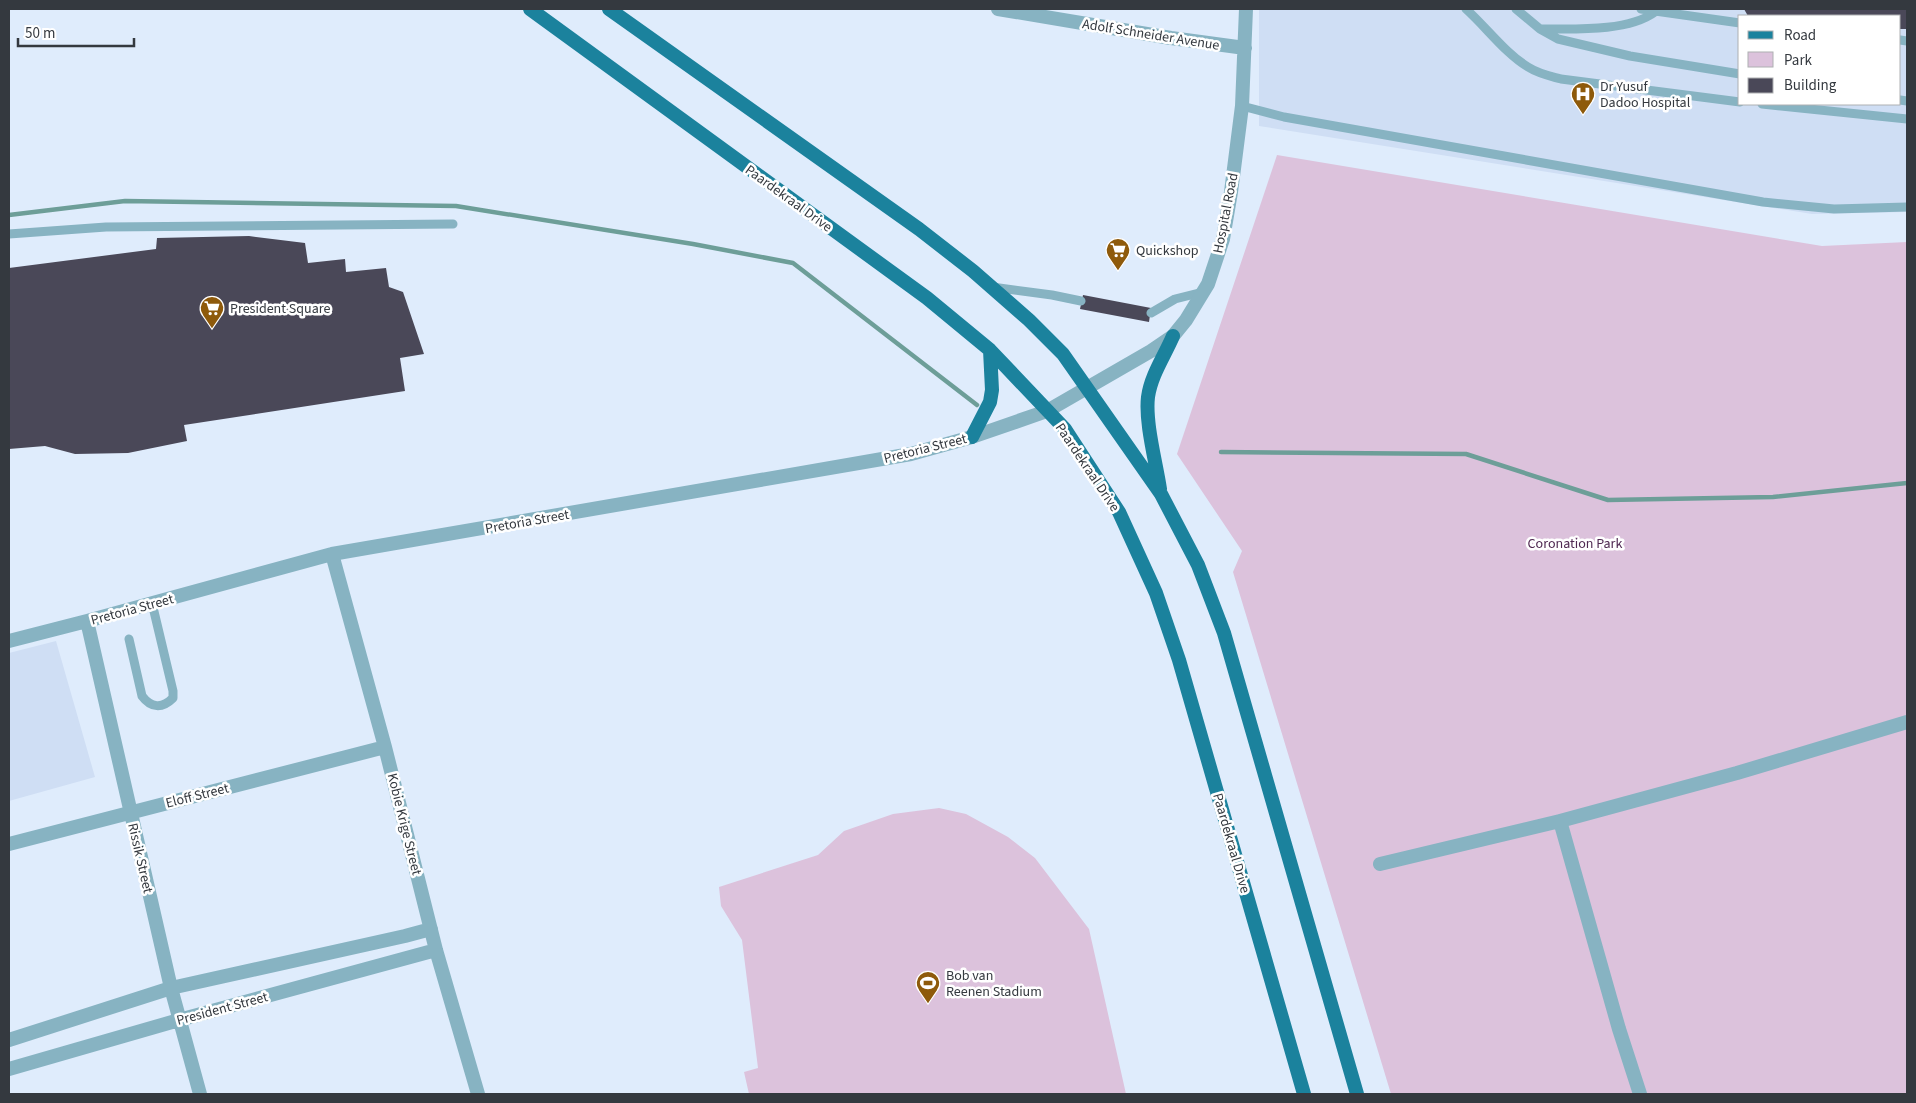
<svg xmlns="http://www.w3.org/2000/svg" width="1916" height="1103" font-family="'Source Sans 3',sans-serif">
<rect width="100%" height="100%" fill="#dfecfc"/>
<!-- built -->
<path fill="#cfdef4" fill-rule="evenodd" d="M1259,9h648v203l-95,2 -553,-88zM1740,16h160v88h-160z
M56,641l39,136 -86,24v-148z"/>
<!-- green -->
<path fill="#dcc2dc" d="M1277,155l545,91 85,-4v852h-516l-158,-522 9,-21 -65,-97z
M939,808l27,6 42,23 27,21 54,71 37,165h-377l-5,-22 14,-4 -16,-128 -21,-34 -2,-19 99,-32 26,-24 49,-17z"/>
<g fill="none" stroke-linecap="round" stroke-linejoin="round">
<!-- stream -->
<path stroke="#6d9e98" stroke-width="4.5" d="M9,215l116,-14 331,5 237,38 100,19 184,142
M1221,452l245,2 142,46 165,-3 134,-14"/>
</g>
<!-- building -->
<path fill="#4a4858" d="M1744,9h163v20h-7v-13h-152z
M249,236l56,7 3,20 37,-4 1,13 40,-4 3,19 14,5 21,62 -24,4 5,33 -221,34 3,16 -59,12 -53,1 -30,-8 -36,3v-181l147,-19 1,-11z
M1083,295l68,13 -2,14 -69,-13z"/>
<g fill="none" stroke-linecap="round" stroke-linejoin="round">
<!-- service -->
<path stroke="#87b3c2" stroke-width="9" d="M1466,9c21,19 39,44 62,58 11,7 22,9 33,12l179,23
M1516,9l24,20 18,10 72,17 110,18
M1641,9l99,14
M1541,29c33,0 87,3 114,-17
M1900,40l7,1
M1900,100l7,1
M1762,104l145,15
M1242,106l42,11 479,85 71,7 73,-2
M9,234l97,-7 347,-3
M992,287l60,8 29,6
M1151,313l24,-14 28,-7
M129,639l13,57c9,12 20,13 31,2v-7l-21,-88"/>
<!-- minor -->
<path stroke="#87b3c2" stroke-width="14" d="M998,9l173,29 74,10
M332,554l53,193 51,203 42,144
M87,621l84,367 29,106
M9,641l78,-20 245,-67 579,-100 61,-17 75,-26 104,-60 22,-15 13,-16 22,-36 15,-45 8,-47 11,-86 4,-97
M1560,821l59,208 21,65
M9,844l376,-97
M1380,864l180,-43 177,-48 170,-51
M9,1040l162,-52 234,-52 26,-7
M9,1069l170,-49 257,-70"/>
<!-- primary -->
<path stroke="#1b829d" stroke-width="14" d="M530,9l397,289 63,52 75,79 54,83 37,81 23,67 125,434
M609,9l310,220 54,42 56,49 34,34 98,140 37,71 26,68 133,461
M972,437l18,-35 2,-12 -2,-40
M1160,489c-4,-27 -15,-66 -12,-92 3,-22 17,-42 25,-61"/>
</g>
<!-- icons -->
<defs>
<g id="hospital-pin" transform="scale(1.25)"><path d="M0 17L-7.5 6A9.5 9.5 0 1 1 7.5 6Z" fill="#8e5a0b" stroke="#fff"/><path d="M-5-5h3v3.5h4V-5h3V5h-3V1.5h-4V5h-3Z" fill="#fff"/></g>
<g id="supermarket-pin" transform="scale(1.25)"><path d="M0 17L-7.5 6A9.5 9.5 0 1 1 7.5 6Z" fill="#8e5a0b" stroke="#fff"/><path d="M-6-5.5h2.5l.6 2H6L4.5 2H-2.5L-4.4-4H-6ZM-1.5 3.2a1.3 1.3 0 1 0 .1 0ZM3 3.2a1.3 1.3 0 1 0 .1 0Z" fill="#fff"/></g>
<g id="stadium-pin" transform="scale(1.25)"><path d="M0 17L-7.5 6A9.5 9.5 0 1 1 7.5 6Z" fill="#8e5a0b" stroke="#fff"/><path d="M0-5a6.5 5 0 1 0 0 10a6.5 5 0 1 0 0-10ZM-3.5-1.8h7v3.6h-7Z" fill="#fff"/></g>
</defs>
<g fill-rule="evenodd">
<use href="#hospital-pin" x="1583" y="94"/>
<use href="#supermarket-pin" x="1118" y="250"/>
<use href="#supermarket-pin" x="212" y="308"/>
<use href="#stadium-pin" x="928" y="983"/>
</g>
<g text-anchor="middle" stroke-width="5" stroke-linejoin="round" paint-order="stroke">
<!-- street labels -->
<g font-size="14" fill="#34393f" stroke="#fff">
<text transform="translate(1151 34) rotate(9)" y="5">Adolf Schneider Avenue</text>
<text transform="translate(789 198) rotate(36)" y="5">Paardekraal Drive</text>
<text transform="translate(1225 213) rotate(-79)" y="5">Hospital Road</text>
<text transform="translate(925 448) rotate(-14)" y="5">Pretoria Street</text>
<text transform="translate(1088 467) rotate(56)" y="5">Paardekraal Drive</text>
<text transform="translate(527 521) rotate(-10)" y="5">Pretoria Street</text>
<text transform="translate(132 609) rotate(-15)" y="5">Pretoria Street</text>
<text transform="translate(197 795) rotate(-14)" y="5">Eloff Street</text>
<text transform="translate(405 824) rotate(76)" y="5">Kobie Krige Street</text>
<text transform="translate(1232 843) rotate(74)" y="5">Paardekraal Drive</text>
<text transform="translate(141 858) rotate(77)" y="5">Rissik Street</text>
<text transform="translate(222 1008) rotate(-15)" y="5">President Street</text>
</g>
<!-- poi labels -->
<g font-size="14" fill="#34393f" stroke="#fff" text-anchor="start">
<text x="1600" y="91">Dr Yusuf<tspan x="1600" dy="16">Dadoo Hospital</tspan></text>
<text x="1136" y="255">Quickshop</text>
<text x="230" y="313">President Square</text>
<text x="946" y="980">Bob van<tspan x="946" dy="16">Reenen Stadium</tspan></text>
</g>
<!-- park labels -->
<g font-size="14" fill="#4f2851" stroke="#fff">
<text x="1575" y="548">Coronation Park</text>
</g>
</g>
<!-- border -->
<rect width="1916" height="1103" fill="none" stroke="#34393f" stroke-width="20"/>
<!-- legend -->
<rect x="1738" y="15" width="162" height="90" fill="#ffffff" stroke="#aeb0b2"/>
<rect x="1748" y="31" width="25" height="8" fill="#1b829d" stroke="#aeb0b2"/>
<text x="1784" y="40" font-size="15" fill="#34393f">Road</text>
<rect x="1748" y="52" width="25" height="15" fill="#dcc2dc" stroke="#aeb0b2"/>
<text x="1784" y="65" font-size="15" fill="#34393f">Park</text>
<rect x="1748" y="78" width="25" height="15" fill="#4a4858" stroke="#aeb0b2"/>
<text x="1784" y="90" font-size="15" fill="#34393f">Building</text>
<!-- scale -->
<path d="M18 38v8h116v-8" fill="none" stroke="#34393f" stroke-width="2.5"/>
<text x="25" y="38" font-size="15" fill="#34393f" stroke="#ffffff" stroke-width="4" paint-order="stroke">50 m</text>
</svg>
